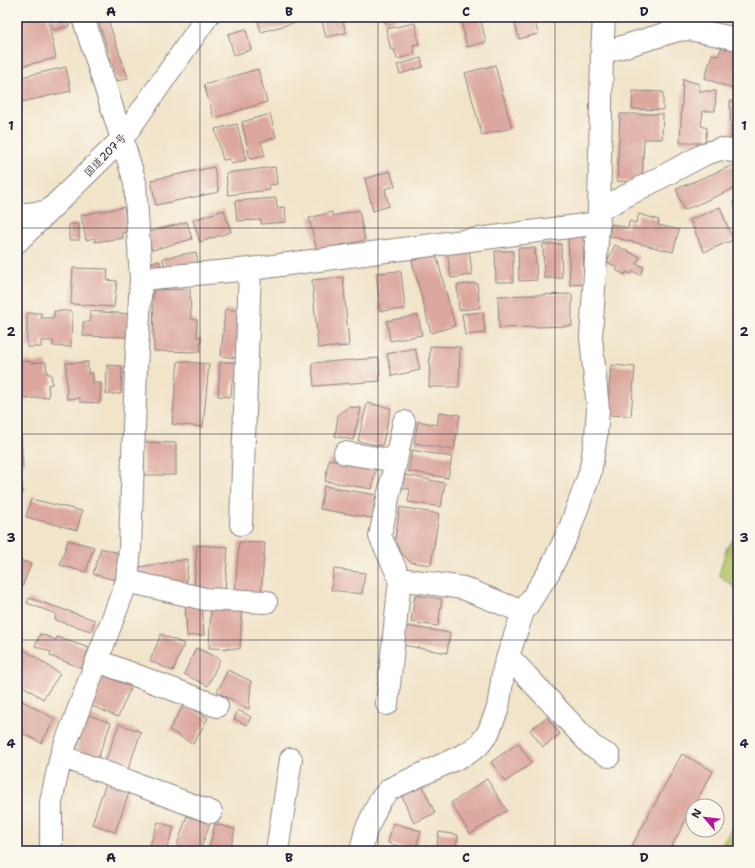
<svg xmlns="http://www.w3.org/2000/svg" width="755" height="868" font-family="'Shantell Sans','Klee One',sans-serif">
<rect width="100%" height="100%" fill="#fbf7ec"/>
<filter id="ink" filterUnits="userSpaceOnUse"><feTurbulence type="fractalNoise" baseFrequency=".025" numOctaves="2"/><feDisplacementMap in="SourceGraphic" scale="8" xChannelSelector="R" yChannelSelector="G"/><feConvolveMatrix kernelMatrix="1 2 1 2 8 2 1 2 1" color-interpolation-filters="sRGB"/></filter>
<filter id="wash" filterUnits="userSpaceOnUse"><feTurbulence type="fractalNoise" baseFrequency=".012" numOctaves="4" result="noise"/><feDisplacementMap in="SourceGraphic" scale="16" xChannelSelector="R" yChannelSelector="G"/><feGaussianBlur stdDeviation="0.9" result="paint"/><feColorMatrix in="noise" values="0 0 0 0 0 0 0 0 0 0 0 0 0 0 0 0 0 1.4 0 .05"/><feComposite in="paint" operator="in"/></filter>
<g filter="url(#wash)">
<rect width="100%" height="100%" fill="#f1e4c9"/>
<!-- green -->
<path fill="#b4c568" stroke="#6b7452" d="M738,534v56l-19,-15 8,-28z
M738,817v34h-20z"/>
<g id="blocks">
<!-- building -->
<path fill="#dba79e" d="M17,17h30l9,41 -34,8 -3,-15h-2z
M64,17h3l2,9 -16,4 -2,-9z
M97,17h10l21,61 -10,3z
M257,17h58l-54,15z
M321,17h21l4,16 -20,4z
M384,17h11l1,2 -11,4z
M460,17h20l6,25 -19,5z
M513,17h21l4,17 -19,5z
M415,23l4,21 -6,1 2,9 -18,5 -3,-10 -3,1 -5,-21z
M246,29l5,21 -17,5 -6,-21z
M723,45l15,3v43l-33,-13 7,-24 6,2z
M421,58l2,9 -23,7 -3,-9z
M495,65l17,63 -30,7 -17,-62z
M66,67l5,24 -54,12v-25z
M258,69l9,33 -53,16 -10,-33z
M683,79l16,5v7h17l-1,20h-12l-2,15 6,2 -2,15h-25z
M633,91l30,1v18l-31,-1z
M730,101h8v37l-7,1z
M270,114l6,23 -15,5 4,14 -15,3 -8,-37z
M620,114h43l-1,25h-18l-2,43 -25,-1z
M237,124l9,36 -15,4 -1,-5 -7,1 -8,-31z
M17,160l3,12 -3,1z
M736,164l2,4v19l-54,23 -8,-21z
M214,167l5,25 -63,13 -5,-25z
M275,167l2,17 -8,1 1,5 -42,5 -2,-22z
M390,171l5,15 -10,3 4,17 -16,5 -8,-32z
M276,198l1,10 8,-1 1,15 -25,2v-4l-24,1 -2,-20z
M738,199v14l-5,-12z
M124,207l4,24 -6,2 1,5 -28,4 -1,-4 -8,2 -5,-25z
M720,207l13,33 -29,12 -14,-32z
M224,210l7,22 -31,10 -7,-22z
M359,210l6,30 -48,10 -8,-32 23,-6 1,4z
M639,214l20,6 -1,5 21,5 -6,22 -64,-16 3,-12 16,4 1,-7 7,2z
M187,222l5,17 -40,11 -5,-18z
M69,224h10v16h-10z
M568,235h15l1,49 -14,1z
M543,244h18l1,34h-18z
M615,245l25,12 -4,7 8,3 -4,8 -7,-4 -2,3 -5,-2 -1,3 -9,-5 2,-2 -11,-6z
M469,248l3,27 -21,3 -4,-27z
M518,248h17l2,32 -18,1z
M495,251h18v31h-17z
M196,252l2,12 -33,6 -2,-12z
M436,254l19,72 -24,7 -19,-72z
M159,261l2,8 -14,3 -1,-8z
M73,268l35,1 -1,11 10,1 -3,26 -43,-3z
M401,271l4,38 -25,2 -4,-38z
M343,277l6,69 -31,2 -6,-68z
M477,283l3,25 -21,2 -2,-25z
M190,289l1,30 6,1v17h4l-1,15 -46,-1 -1,-61z
M572,294v32l-73,2 -1,-32z
M225,309l16,2 -5,47 -15,-2z
M54,311h18l-1,36 -18,-1v-5h-12v6h-14v-34h14v5h13z
M90,311l38,3 -2,23 -43,-1v-14h7z
M483,312l2,21 -20,2 -3,-21z
M418,315l4,20 -32,6 -3,-20z
M430,346l30,1 -1,40h-30z
M415,348l5,22 -28,6 -5,-22z
M379,358l1,23 -66,5 -2,-23z
M30,361v2l16,-1 1,12h4l1,10 -4,1 1,12 -26,2 -5,-37z
M178,361l31,3 -6,63 -31,-3z
M88,362v12l5,-1v10h8l-1,20 -20,-1v-4l-13,1 -1,-36z
M220,362h19l-1,19h-6l-1,16 -13,-1z
M107,365l15,1 -1,28h-15z
M611,365l24,2 -4,49 -24,-1z
M367,403l24,5 -9,38 -24,-5z
M349,407l12,1 -8,32 -18,-4 3,-21z
M439,412l21,3 -6,35 -40,-7 4,-22 19,4z
M17,435h4l2,33 -6,1z
M144,442l32,1v32h-32z
M412,450l40,7 -4,21 -40,-7z
M329,459l47,8 -4,22 -47,-8z
M17,474h4l2,19h-6z
M405,475l40,8 -4,24 -33,-5 2,-13 -8,-1z
M324,486l52,9 -4,23 -52,-9z
M31,499l51,12 -5,19 -51,-13z
M400,507l39,7 -8,51 -21,-3 -16,-17z
M68,540l26,7 -8,25 -26,-7z
M239,542l26,1 -4,51 -26,-1z
M197,545l31,2 -3,43 -31,-2z
M101,548l21,6 -7,26 -22,-6z
M17,559l14,5 -10,26 -4,-1z
M188,559l-2,29 -48,-9 2,-12z
M334,569l31,4 -3,21 -31,-4z
M415,595l27,4 -4,27 -27,-4z
M29,598l66,22 -4,11 -36,-11 1,-6 -29,-11z
M202,602l2,33 -17,1 -2,-33z
M211,606l31,1 -2,42 -31,-1z
M406,626l44,7 -3,20 -45,-8z
M40,634l16,6 1,-3 32,11 -7,20 -32,-12 1,-4 -16,-6z
M161,634l23,10 -11,27 -23,-10z
M22,648l38,26 -17,25 -26,-17v-27z
M196,648l24,11 -12,27 -24,-12z
M228,670l23,11 -2,28 -32,-17z
M103,675l28,12 -13,30 -28,-12z
M17,698l38,21 -14,24 -24,-13z
M184,705l24,13 -15,26 -24,-14z
M238,710l13,7 -4,8 -13,-6z
M88,715l23,8 -13,35 -22,-8z
M547,717l13,17 -17,13 -13,-17z
M119,724l22,8 -13,38 -23,-8z
M518,743l14,20 -27,19 -14,-20z
M682,754l31,17 -44,80h-40z
M487,779l20,32 -37,23 -19,-31z
M106,783l24,7 -15,42 -23,-8z
M422,785l13,28 -21,10 -13,-28z
M187,816l23,7 -10,28h-4l-19,-6z
M158,822l16,5 -8,24h-8l-9,-3z
M393,823l28,8 -6,20 -27,-8z
M215,824l20,5 -5,22h-22z
M439,832l19,3 -3,16h-19z"/>
</g>
</g>
<g filter="url(#ink)">
<use href="#blocks" fill-opacity="0" stroke="#8a8382" stroke-width="1"/>
<g fill="none" stroke-linecap="round" stroke-linejoin="round">
<!-- minor casing -->
<g stroke="#8a8382" stroke-width="24">
<path id="minor" d="M602,53l76,-23 11,-1 49,10
M599,210l106,-56 15,-5 18,3
M17,215l29,-3
M141,279l109,-10 349,-46
M404,422l-24,114 20,43 63,9 60,24
M345,453l51,8
M241,524l9,-255
M127,581l78,18 61,3
M508,656l84,90 17,10
M98,661l119,45
M387,704l13,-125
M61,756l150,56
M51,851v-49l10,-46 66,-175 3,-33 6,-180 5,-89 -6,-97 -13,-43
M277,851l14,-92
M361,851l5,-21 14,-30 10,-11 78,-36 11,-8 9,-12 10,-25 6,-40 4,-12 15,-44 26,-40 20,-41 21,-58 6,-37 2,-27 -7,-72 8,-127 3,-157 2,-36"/>
</g>
<!-- tertiary casing -->
<g stroke="#8a8382" stroke-width="24">
<path id="tertiary" d="M83,17l39,122"/>
</g>
<!-- trunk casing -->
<g stroke="#8a8382" stroke-width="24">
<path id="trunk" d="M17,242l105,-103 85,-122"/>
</g>
<!-- minor -->
<use href="#minor" stroke="#fff" stroke-width="22"/>
<!-- tertiary -->
<use href="#tertiary" stroke="#fff" stroke-width="22"/>
<!-- trunk -->
<use href="#trunk" stroke="#fff" stroke-width="22"/>
</g>
</g>
<!-- grid -->
<path fill="none" stroke="#22223b" stroke-width="1" stroke-opacity="0.55" d="M200,17v834M378,17v834M555,17v834M17,228h721M17,434h721M17,640h721"/>
<g text-anchor="middle" stroke-width="4" stroke-linejoin="round" paint-order="stroke">
<!-- street labels -->
<g font-size="11" fill="#22223b" stroke="#fbf7ec">
<text transform="translate(105 155) rotate(-46)" y="4">国道207号</text>
</g>
</g>
<!-- margin -->
<rect width="755" height="868" fill="none" stroke="#fbf7ec" stroke-width="44"/>
<!-- north arrow -->
<g transform="translate(705 818) rotate(298)"><circle r="19" fill="#fbf7ec" stroke="#a4a2a5"/>
<path d="M0-3L7 15L0 10L-7 15Z" fill="#b5179e"/>
<text y="-6" font-size="11" font-weight="bold" text-anchor="middle" fill="#22223b">N</text>
</g>
<rect x="22" y="22" width="711" height="824" fill="none" stroke="#22223b" stroke-width="1.5"/>
<g font-size="13" text-anchor="middle" font-weight="bold" fill="#22223b">
<text x="111" y="16">A</text>
<text x="289" y="16">B</text>
<text x="466" y="16">C</text>
<text x="644" y="16">D</text>
<text x="11" y="130">1</text>
<text x="744" y="130">1</text>
<text x="11" y="336">2</text>
<text x="744" y="336">2</text>
<text x="11" y="542">3</text>
<text x="744" y="542">3</text>
<text x="11" y="748">4</text>
<text x="744" y="748">4</text>
<text x="111" y="862">A</text>
<text x="289" y="862">B</text>
<text x="466" y="862">C</text>
<text x="644" y="862">D</text>
</g>
</svg>
